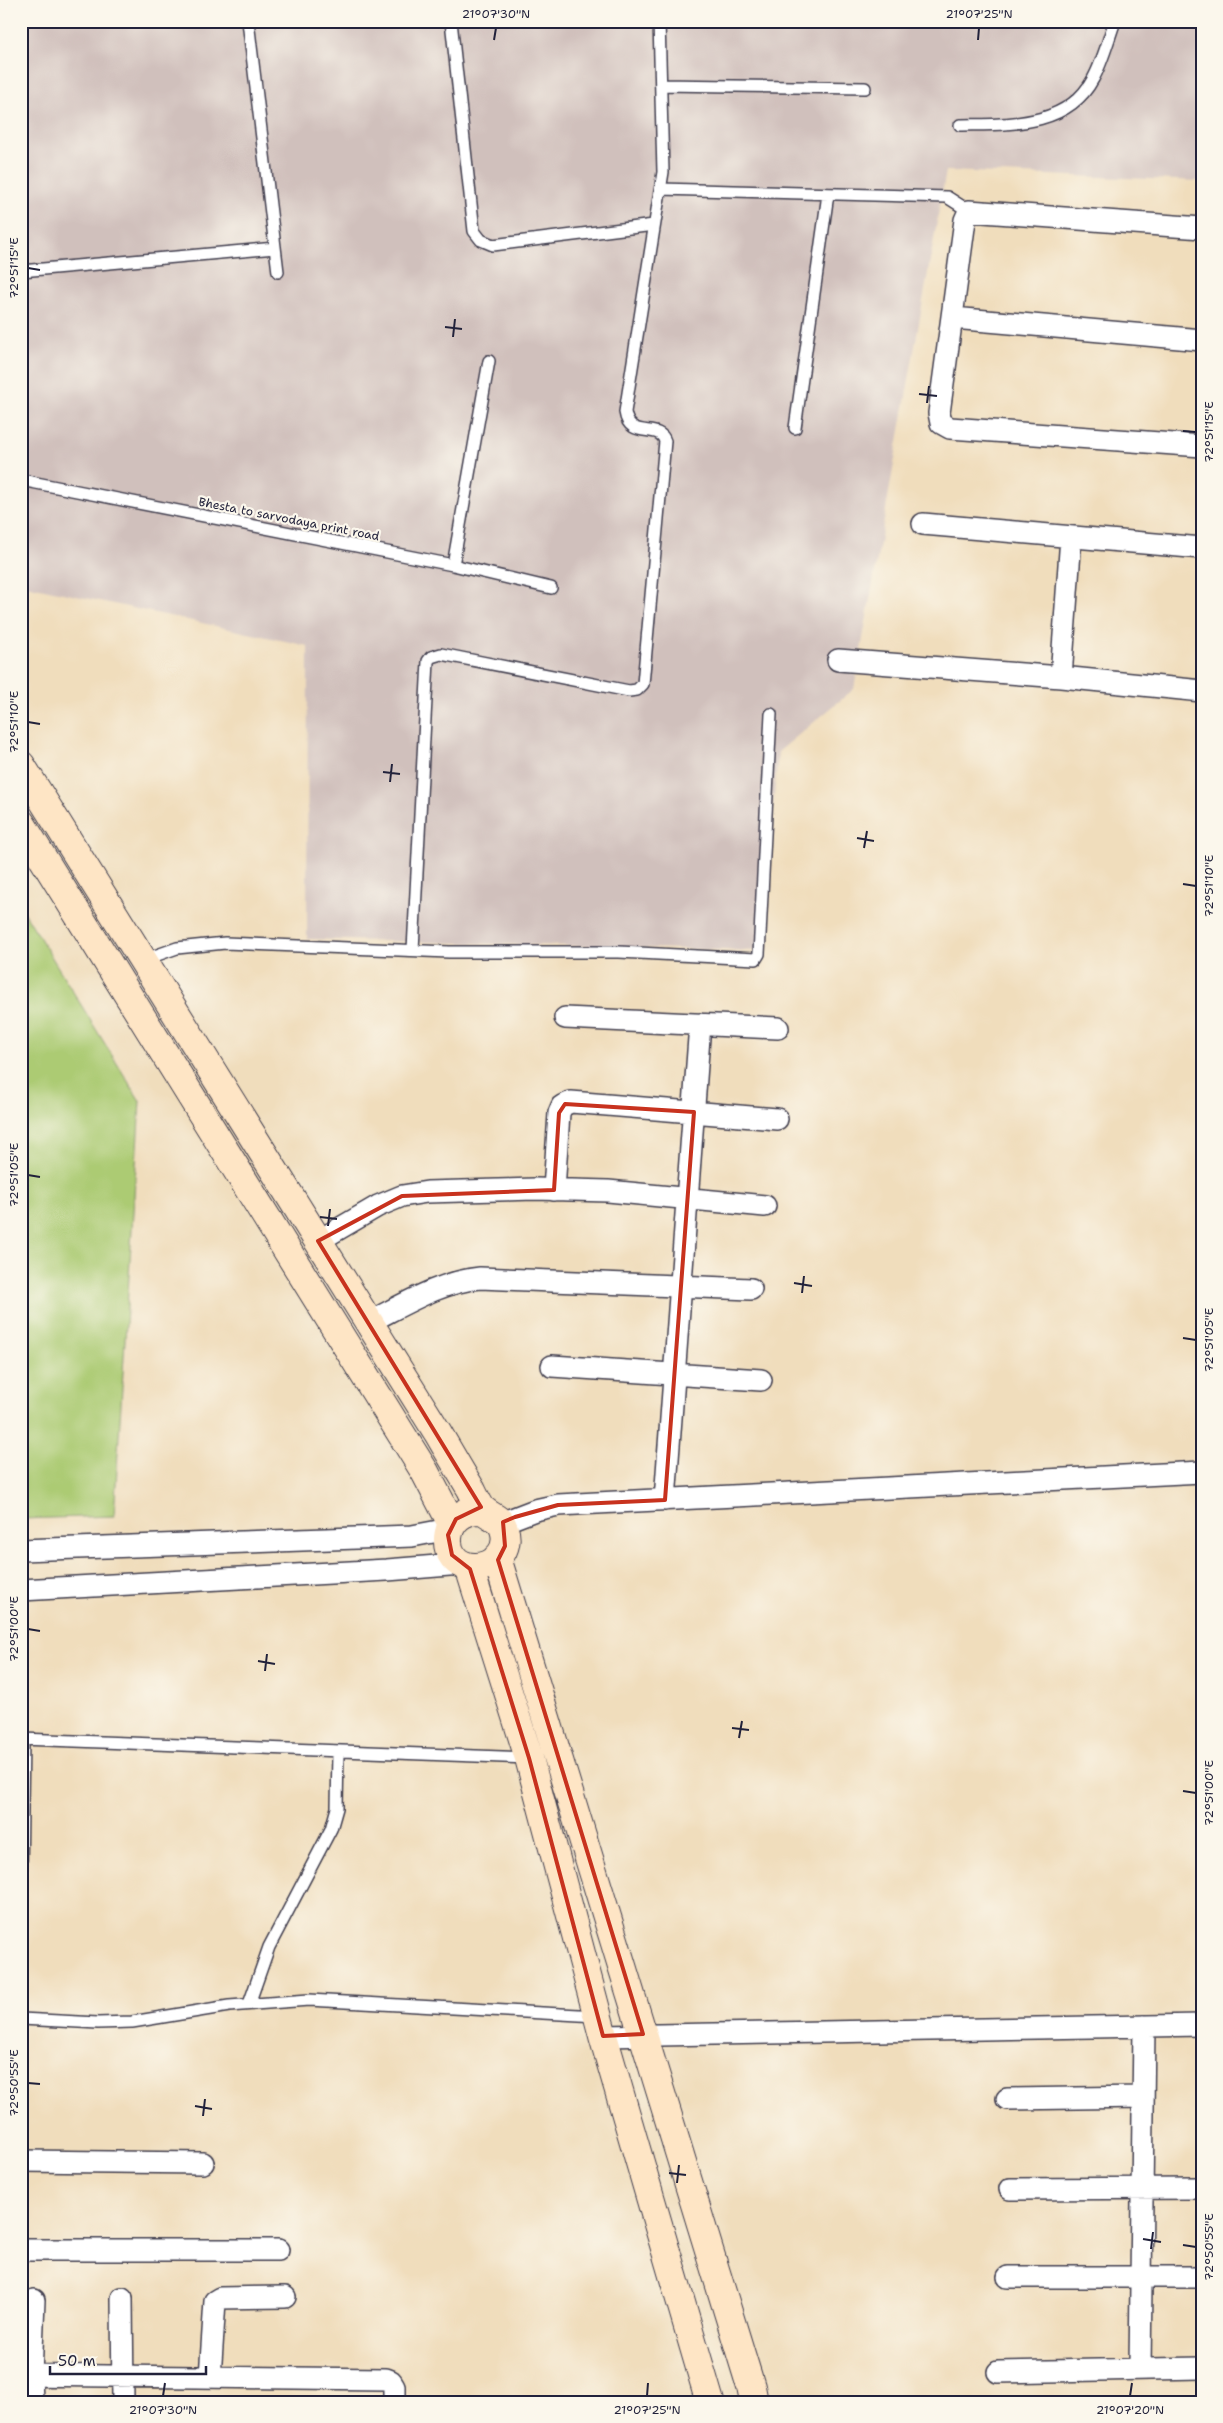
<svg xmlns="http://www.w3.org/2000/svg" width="1223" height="2423" font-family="'Shantell Sans',sans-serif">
<rect width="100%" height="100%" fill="#fbf7ec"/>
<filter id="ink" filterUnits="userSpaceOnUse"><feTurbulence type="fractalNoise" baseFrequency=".02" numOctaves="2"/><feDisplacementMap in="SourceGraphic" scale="10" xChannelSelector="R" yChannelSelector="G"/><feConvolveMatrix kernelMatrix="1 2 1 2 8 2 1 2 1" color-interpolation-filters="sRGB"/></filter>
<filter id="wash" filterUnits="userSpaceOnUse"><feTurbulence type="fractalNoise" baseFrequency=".0096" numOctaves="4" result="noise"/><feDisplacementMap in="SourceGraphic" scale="20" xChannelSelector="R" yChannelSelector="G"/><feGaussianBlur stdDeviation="1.12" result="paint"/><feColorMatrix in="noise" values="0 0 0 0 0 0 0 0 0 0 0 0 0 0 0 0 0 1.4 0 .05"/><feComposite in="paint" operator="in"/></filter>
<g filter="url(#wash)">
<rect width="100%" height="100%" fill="#f0ddbc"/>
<!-- industrial -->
<path fill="#d0c0bc" d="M21,21h1181v160l-256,-10 -92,518 -76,63 -18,199 -453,-12 1,-293 -287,-62z"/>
<!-- green -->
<path fill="#accb73" stroke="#677657" d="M21,907l119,194 -26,415 -93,3z"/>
</g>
<g filter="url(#ink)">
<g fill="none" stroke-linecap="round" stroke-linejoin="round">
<!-- lane casing -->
<g stroke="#413e4e" stroke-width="14">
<path id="lane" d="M248,21l30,251
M451,21l23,210 7,9 12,5 161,-20
M661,85l204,3
M960,125c47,-1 107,3 133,-46 10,-18 15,-39 22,-58
M661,189l286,8 22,14
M21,271l254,-23
M795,428l33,-234
M21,480l432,85 98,23
M453,565l36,-204
M413,950l15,-289 3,-4 10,-3 188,37 8,-1 6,-6 22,-243c-6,-19 -36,0 -40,-29l38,-240 -4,-151
M143,960l34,-12 48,-5 224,9h170l137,7 3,-5 1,-19 11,-221
M21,1739l508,19
M21,1878l2,-139
M249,2004l20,-57 62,-118 6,-21 1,-56
M21,2019l77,4 34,-1 97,-16 80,-6 288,16"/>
</g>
<!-- street casing -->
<g stroke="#413e4e" stroke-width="24">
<path id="street" d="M1202,228l-233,-17 -4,9 -26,193 2,10 9,5 252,18
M953,318l249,22
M923,524l279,24
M838,660l223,17 141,14
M1061,677l10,-140
M565,1018l213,10
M554,1190l5,-77 3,-7 9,-4 206,17
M318,1241l60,-35 24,-10 25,-4 108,-3 73,2 157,15
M369,1322c36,-18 71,-40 111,-44l271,11
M552,1366l209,14
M665,1500l35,-476
M501,1523l34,-13 23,-5 644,-33
M21,1550l391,-14 37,-7
M21,1590l366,-20 75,-6
M603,2036l599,-11
M1007,2099l136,-2
M21,2161l182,2
M1010,2189l192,-1
M21,2250h257
M1008,2277h194
M122,2298l1,104
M1140,2369l4,-343
M998,2372l204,-4
M21,2375l365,4 5,2 3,5v16
M210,2377l5,-76 5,-3 65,-1
M32,2402l-1,-27 3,-75"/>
</g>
<!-- secondary casing -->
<g stroke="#413e4e" stroke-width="30">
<path id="secondary" d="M21,765l417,668c11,19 22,38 33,56 3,6 7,15 11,20 8,8 18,8 22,20 7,20 -9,39 -30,38 -38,-1 -34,-60 9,-57
M21,823l404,649 27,52
M497,1558l254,829 3,15
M469,1567l60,191 74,278 107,366"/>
</g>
<!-- lane -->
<use href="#lane" stroke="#fff" stroke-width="11"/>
<!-- street -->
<use href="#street" stroke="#fff" stroke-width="21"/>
<!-- secondary -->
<use href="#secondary" stroke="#fee5c5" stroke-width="28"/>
</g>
</g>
<!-- marked area -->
<path fill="none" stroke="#c8321e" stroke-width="4" stroke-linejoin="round" d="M565,1104l129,8 -29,388 -107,5 -43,12 -12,5 2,24 -7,14 145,474 -40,2 -74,-278 -59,-189 -18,-14 -4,-20 8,-16 25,-12 -163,-266 84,-45 152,-6 5,-77z"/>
<!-- ticks -->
<path fill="none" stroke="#22223b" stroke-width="2" d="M494,40l2,-12M978,40l1,-12M28,268l12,2M445,327l17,2M453,337l2,-18M919,394l18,2M927,403l2,-17M1183,431l13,1M28,722l12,2M383,772l17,2M390,782l2,-18M857,838l17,3M864,848l3,-17M1183,884l13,2M28,1175l12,2M320,1217l17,2M328,1226l2,-17M794,1283l18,3M802,1293l2,-17M1183,1338l13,2M28,1629l12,2M258,1661l17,3M265,1671l2,-17M732,1728l17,2M739,1738l3,-17M1183,1791l13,2M28,2083l12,1M195,2106l17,3M203,2116l2,-17M669,2173l17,2M677,2183l2,-18M1143,2239l18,3M1183,2245l13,2M1151,2249l2,-17M163,2396l2,-13M647,2396l1,-13M1130,2396l2,-13"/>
<g text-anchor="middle" stroke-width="4.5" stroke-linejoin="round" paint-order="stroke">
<!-- street labels -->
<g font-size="12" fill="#22223b" stroke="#fbf7ec">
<text transform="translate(289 519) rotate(11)" y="4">Bhesta to sarvodaya print road</text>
</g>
</g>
<!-- margin -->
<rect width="1223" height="2423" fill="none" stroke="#fbf7ec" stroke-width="55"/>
<!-- scale -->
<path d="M50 2366v8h156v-8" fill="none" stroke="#22223b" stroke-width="2.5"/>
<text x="58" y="2366" font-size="15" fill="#22223b" stroke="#fbf7ec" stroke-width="4" paint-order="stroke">50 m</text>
<rect x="28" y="28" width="1168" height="2368" fill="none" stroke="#22223b" stroke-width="2"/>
<g font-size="12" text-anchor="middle" fill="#22223b">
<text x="496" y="18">21°07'30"N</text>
<text x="979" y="18">21°07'25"N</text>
<text transform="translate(14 268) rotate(-90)" y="4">72°51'15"E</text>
<text transform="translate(1209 432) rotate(-90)" y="4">72°51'15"E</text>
<text transform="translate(14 722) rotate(-90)" y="4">72°51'10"E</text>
<text transform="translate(1209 886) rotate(-90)" y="4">72°51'10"E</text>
<text transform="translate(14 1175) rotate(-90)" y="4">72°51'05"E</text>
<text transform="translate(1209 1340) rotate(-90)" y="4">72°51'05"E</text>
<text transform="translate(14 1629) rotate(-90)" y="4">72°51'00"E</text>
<text transform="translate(1209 1793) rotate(-90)" y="4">72°51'00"E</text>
<text transform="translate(14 2083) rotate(-90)" y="4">72°50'55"E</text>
<text transform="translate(1209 2247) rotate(-90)" y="4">72°50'55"E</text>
<text x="163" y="2414">21°07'30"N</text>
<text x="647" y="2414">21°07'25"N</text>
<text x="1130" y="2414">21°07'20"N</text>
</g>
</svg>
